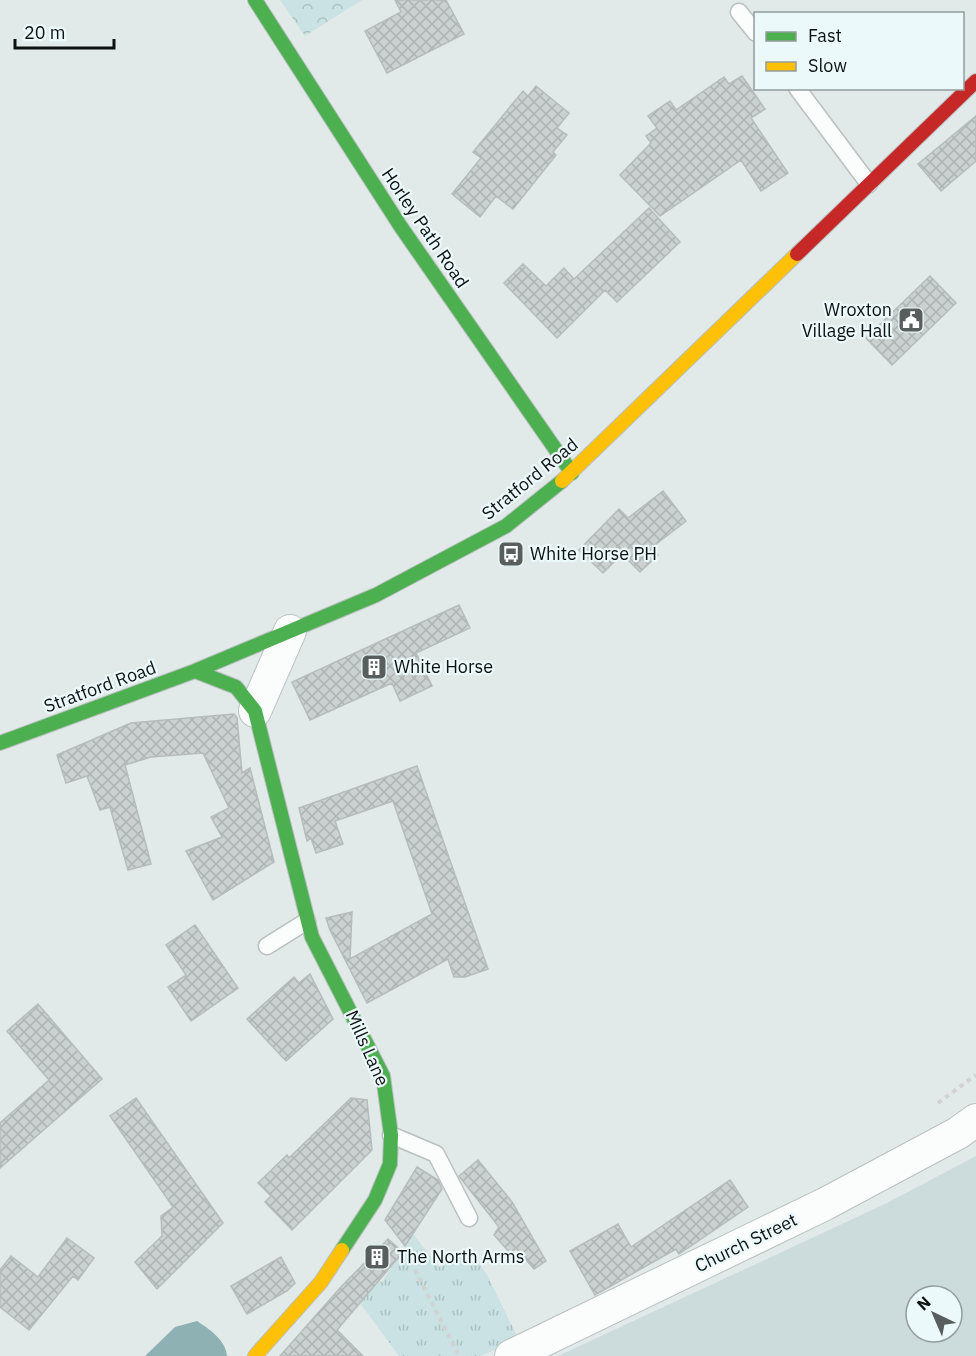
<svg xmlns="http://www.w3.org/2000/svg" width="976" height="1356" font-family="'IBM Plex Sans',sans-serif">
<defs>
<pattern id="grass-tufts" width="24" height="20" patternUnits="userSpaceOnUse" patternTransform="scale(1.5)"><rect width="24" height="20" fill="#cae2e3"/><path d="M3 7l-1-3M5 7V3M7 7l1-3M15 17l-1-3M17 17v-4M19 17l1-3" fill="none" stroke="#acc1c2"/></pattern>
<pattern id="park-crowns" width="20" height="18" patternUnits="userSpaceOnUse" patternTransform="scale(1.5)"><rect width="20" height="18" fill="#cae2e3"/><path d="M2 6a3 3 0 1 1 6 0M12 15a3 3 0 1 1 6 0" fill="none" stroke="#acc1c2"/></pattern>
<pattern id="building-cross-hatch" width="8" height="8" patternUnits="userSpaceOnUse" patternTransform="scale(1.5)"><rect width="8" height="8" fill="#cbd1d1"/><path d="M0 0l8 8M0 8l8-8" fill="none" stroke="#adb2b2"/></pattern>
</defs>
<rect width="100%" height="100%" fill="#e2e9e9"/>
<!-- built -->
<path fill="#ccdbdb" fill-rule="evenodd" d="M976,1156v200h-418l329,-153zM916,1296h36v36h-36z"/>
<!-- grass -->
<path fill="url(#grass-tufts)" d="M413,1234l26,33 30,-18 18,26 32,65 -39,16h-81l-39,-53 19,-22 3,1z"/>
<!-- park -->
<path fill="url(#park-crowns)" d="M280,0h82l-57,36z"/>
<!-- water -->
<path fill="#8eb1b3" d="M197,1321c12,8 29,19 30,35h-82l30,-29z"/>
<!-- building -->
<path fill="url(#building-cross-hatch)" stroke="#b6bbbc" stroke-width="1.5" d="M395,0h51l18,34 -77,39 -22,-42 36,-19z
M742,76l23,33 -14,9 37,55 -27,18 -20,-31 -81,56 -40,-41 31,-32 -5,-7 11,-8 -9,-12 22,-15 6,9 48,-33 5,7z
M536,86l33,27 -12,15 10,7 -14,17 3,3 -43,54 -17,-13 -16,21 -28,-23 29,-36 -8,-6 50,-61 5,5z
M976,116v45l-35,30 -23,-27z
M649,208l31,34 -63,60 -12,-12 -48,48 -53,-55 19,-19 23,22 18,-18 10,11z
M930,276l26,27 -64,62 -26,-27z
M663,491l23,30 -35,27 7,7 -18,17 -18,-18 -19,19 -24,-23 40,-41 9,9z
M459,605l11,23 -54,25 16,33 -32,15 -8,-18 -82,37 -18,-38z
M234,714l3,4 5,55 8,-5 24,94 -61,38 -27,-49 36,-14 -11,-20 18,-9 -26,-55 -52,4 -26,8 26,99 -23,6 -18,-63 -10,3 -13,-34 -21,7 -9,-28 74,-32z
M417,766l71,203 -23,8h-11l-6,-18 -81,44 -37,-73 -4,-12 26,-6 -2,47 82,-45 -39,-113 -58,20 8,23 -27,9 -5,-15 -4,3 -8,-33z
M195,925l43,63 -47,33 -23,-34 18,-12 -20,-30z
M310,974l23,45 -47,42 -39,-42 47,-42 5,6z
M38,1004l64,75 -102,89v-45l49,-43 -42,-49z
M136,1098l87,125 -66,66 -22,-27 27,-26 -1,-20 12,-9 -63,-91z
M351,1098l16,2 5,50 -80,80 -27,-28 6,-6 -13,-13 29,-28 2,3z
M478,1160l34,42 34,59 -12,8 -18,-21 -5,6 -17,-19 5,-8 -40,-51z
M417,1167l21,13 4,9 -37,57 -20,-26z
M730,1180l18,27 -69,47 -3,-5 -81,46 -25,-44 48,-27 13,23z
M67,1238l27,20 -16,22 -5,-4 -44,54 -29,-23v-37l11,-14 27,21z
M388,1239l15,13 -66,78 26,26h-83l60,-68z
M281,1257l14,26 -8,8 -40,23 -16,-28z"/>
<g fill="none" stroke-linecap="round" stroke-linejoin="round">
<!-- lane casing -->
<g stroke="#bac0c0" stroke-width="19">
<path id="lane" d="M739,12l17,21
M797,88l72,96
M267,946l40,-25
M391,1135l45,19 33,64"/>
</g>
<!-- street casing -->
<g stroke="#bac0c0" stroke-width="34">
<path id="street" d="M255,711l35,-80
M511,1356l314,-152 133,-71 18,-13"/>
</g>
<!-- fast casing -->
<g stroke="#bac0c0" stroke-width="16">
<path id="fast" d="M255,0l146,227 171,246
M195,671l41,16 19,24 57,226 71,139 8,59 -1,29 -15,36 -33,50
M0,743l195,-72 181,-76 130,-69 56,-45"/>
</g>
<!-- slow casing -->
<g stroke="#bac0c0" stroke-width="16">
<path id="slow" d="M562,481l235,-227
M255,1356l66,-74 21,-32"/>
</g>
<!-- jam casing -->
<g stroke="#bac0c0" stroke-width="16">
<path id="jam" d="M797,254l179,-173"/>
</g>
<!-- path -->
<path stroke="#d1d3d3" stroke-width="4" stroke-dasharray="4.5 4.5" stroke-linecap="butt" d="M938,1103l38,-28
M415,1270l44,86"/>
<!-- lane -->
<use href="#lane" stroke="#fbfcfc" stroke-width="16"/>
<!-- street -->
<use href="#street" stroke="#fbfcfc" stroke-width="32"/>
<!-- fast -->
<use href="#fast" stroke="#4caf50" stroke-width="14"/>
<!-- slow -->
<use href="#slow" stroke="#ffc107" stroke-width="14"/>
<!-- jam -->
<use href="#jam" stroke="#c62828" stroke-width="14"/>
</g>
<!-- icons -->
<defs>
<g id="civic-square" transform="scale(1.35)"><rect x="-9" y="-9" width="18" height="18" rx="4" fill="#585d5d" stroke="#ecf9fa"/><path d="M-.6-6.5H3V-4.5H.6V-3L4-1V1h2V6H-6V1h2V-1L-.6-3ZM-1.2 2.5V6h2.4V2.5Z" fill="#fff"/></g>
<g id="bus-square" transform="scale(1.35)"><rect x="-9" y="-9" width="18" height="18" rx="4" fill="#585d5d" stroke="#ecf9fa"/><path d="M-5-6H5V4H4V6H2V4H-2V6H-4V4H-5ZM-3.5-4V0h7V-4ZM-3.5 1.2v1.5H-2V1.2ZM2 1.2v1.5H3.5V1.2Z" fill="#fff"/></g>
<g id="building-square" transform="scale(1.35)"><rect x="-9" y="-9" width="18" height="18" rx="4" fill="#585d5d" stroke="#ecf9fa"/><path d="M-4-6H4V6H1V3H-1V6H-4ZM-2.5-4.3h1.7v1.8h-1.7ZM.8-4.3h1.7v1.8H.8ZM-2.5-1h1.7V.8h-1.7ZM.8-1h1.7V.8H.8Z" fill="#fff"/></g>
</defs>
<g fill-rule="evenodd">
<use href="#civic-square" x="911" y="320"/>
<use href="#bus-square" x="511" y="554"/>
<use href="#building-square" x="374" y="667"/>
<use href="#building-square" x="377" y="1257"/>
</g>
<g text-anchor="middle" stroke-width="4.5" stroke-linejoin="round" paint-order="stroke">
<!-- street labels -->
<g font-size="18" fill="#0d1111" stroke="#ecf9fa">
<text transform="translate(425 228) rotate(56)" y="6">Horley Path Road</text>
<text transform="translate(530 479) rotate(-39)" y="6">Stratford Road</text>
<text transform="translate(100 687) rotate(-20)" y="6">Stratford Road</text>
<text transform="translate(367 1048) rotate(66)" y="6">Mills Lane</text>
<text transform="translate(746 1243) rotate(-26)" y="6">Church Street</text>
</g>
<!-- poi labels -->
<g font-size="18" fill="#0d1111" stroke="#ecf9fa" text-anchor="start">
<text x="892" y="316" text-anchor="end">Wroxton<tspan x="892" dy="21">Village Hall</tspan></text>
<text x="530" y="560">White Horse PH</text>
<text x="394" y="673">White Horse</text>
<text x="397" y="1263">The North Arms</text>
</g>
</g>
<!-- legend -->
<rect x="754" y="12" width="210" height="78" fill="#ecf9fa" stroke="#939c9d" stroke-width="1.5"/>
<rect x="766" y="32" width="30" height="9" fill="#4caf50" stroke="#939c9d" stroke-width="1.5"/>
<text x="808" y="42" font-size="18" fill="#0d1111">Fast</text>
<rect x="766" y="62" width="30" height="9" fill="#ffc107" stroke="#939c9d" stroke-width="1.5"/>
<text x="808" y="72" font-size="18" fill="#0d1111">Slow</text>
<!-- north arrow -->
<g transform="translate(934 1314) rotate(316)"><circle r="28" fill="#ecf9fa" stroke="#939c9d" stroke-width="1.5"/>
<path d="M0-4.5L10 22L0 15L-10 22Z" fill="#585d5d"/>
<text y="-9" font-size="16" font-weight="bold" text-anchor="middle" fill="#0d1111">N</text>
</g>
<!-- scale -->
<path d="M15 39v9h99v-9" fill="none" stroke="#0d1111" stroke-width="3"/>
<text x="24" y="39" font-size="18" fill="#0d1111" stroke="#ecf9fa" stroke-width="4.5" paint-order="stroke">20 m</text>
</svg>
